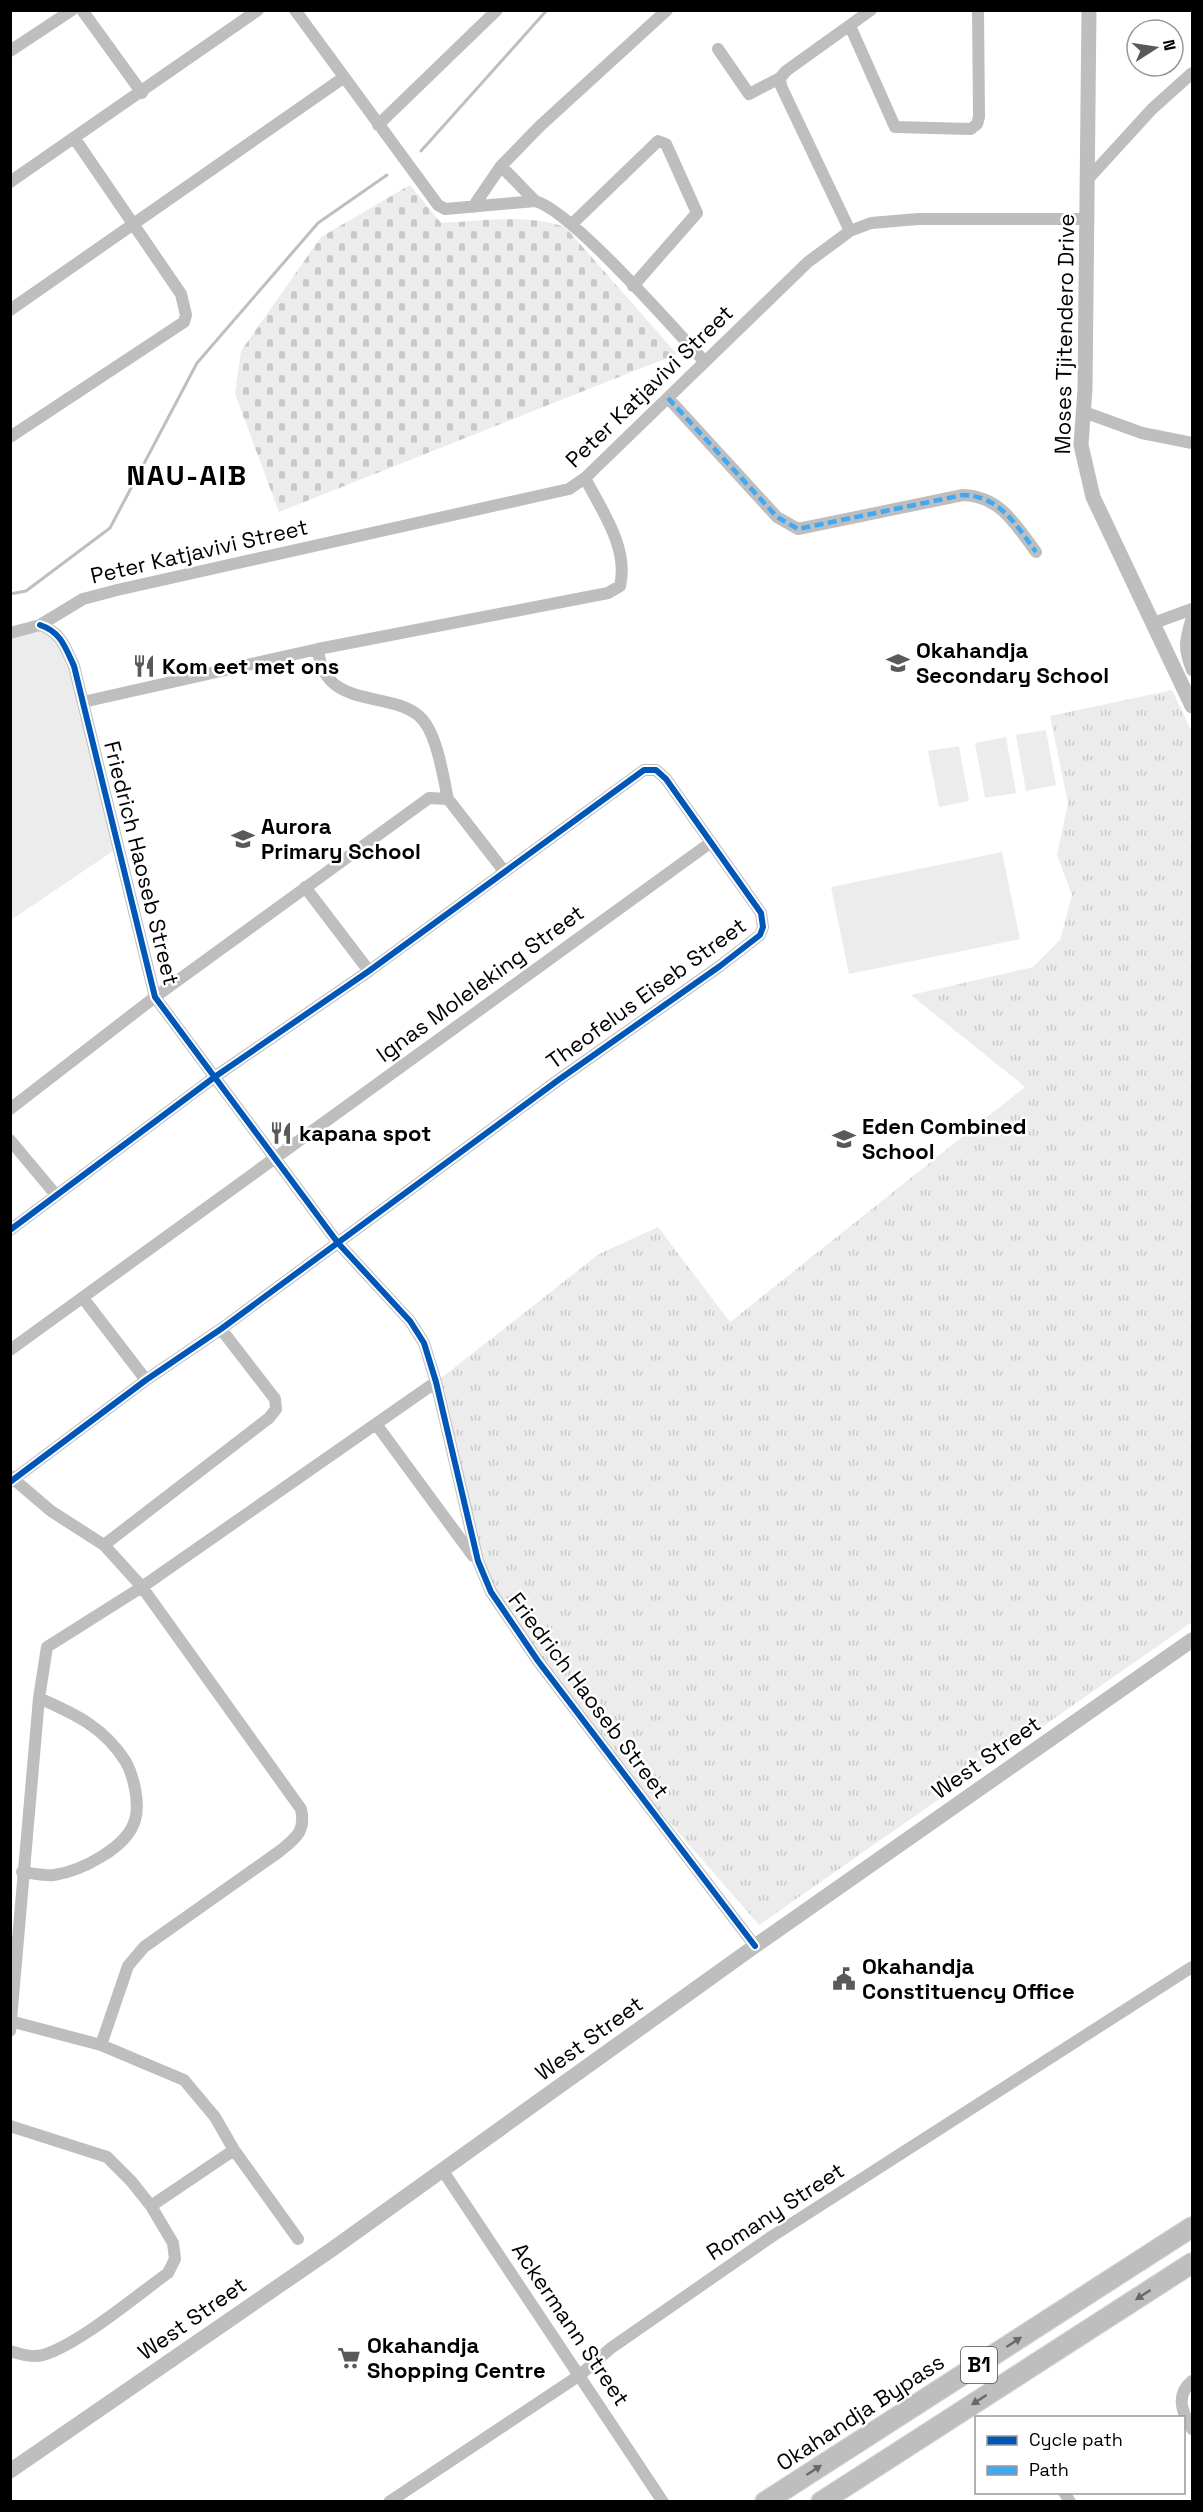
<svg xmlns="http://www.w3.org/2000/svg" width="1203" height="2512" font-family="'Space Grotesk',sans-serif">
<defs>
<pattern id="grass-tufts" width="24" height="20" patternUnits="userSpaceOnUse" patternTransform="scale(1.5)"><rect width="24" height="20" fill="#ececec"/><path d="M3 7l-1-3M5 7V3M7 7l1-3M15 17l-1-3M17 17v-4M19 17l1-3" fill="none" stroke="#c9c9c9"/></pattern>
<pattern id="cemetery-stones" width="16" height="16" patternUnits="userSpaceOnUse" patternTransform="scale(1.5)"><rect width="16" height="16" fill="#ececec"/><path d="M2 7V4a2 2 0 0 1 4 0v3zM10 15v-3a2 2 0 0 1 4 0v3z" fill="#c9c9c9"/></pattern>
</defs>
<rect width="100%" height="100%" fill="#fff"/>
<!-- grass -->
<path fill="url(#grass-tufts)" d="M1172,690l20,42v890l-433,303 -148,-170 -120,-163 -55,-210 163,-128 59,-27 72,95 295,-235 -114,-92 122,-28 27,-27 12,-45 -15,-40 11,-52 -18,-87z"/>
<!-- cemetery -->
<path fill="url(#cemetery-stones)" d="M410,185l31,38c41,-2 84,-10 124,4l112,127 -398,158 -44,-118 6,-43 80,-114z"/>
<!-- pitch -->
<path fill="#ececec" d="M40,625l21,12 58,210 -108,73v-287z
M1046,730l10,55 -30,6 -10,-56z
M1006,737l10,56 -31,5 -10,-55z
M959,746l10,55 -30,6 -11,-56z
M1002,852l18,87 -171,35 -18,-87z"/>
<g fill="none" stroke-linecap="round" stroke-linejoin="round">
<!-- stream -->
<path stroke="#bfbfbf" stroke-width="3" d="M421,151l126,-141
M10,594l16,-3 84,-63 87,-165 121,-140 69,-48"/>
<!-- trunk casing -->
<g stroke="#dbdbdb" stroke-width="22">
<path id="trunk" d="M765,2502l427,-275
M821,2502l371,-239"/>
</g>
<!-- minor -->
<path stroke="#bebebe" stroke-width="12" d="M82,10l60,83
M295,10l143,195 7,4 90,-8c36,9 139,128 170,161
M850,26l45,101 76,2 6,-5 2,-7 -1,-107
M718,49l31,45 31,-16
M10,51l62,-41
M378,125l119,-115
M501,166l34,35
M1088,179l64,-70 40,-36
M10,182l248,-172
M473,207l28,-41 39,-40 127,-116
M572,224l86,-83 8,3 31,69 -64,73
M850,231l-69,-145 -1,-8 6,-7 85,-61
M10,310l333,-232
M668,398l109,119 21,12 165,-34c37,1 53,30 73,57
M1084,412l58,21 50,10
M10,437l174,-115 2,-7 -5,-21 -106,-155
M1192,617c-7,24 -9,30 0,53
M1154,623l38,-14
M40,625c21,7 25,22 34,41l81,331 183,246 72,78 14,22 12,39 42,179 13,31 47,69 217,285
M10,633l30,-8 43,-26 34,-9 452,-101 16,-11 223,-216 42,-31 21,-8 47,-4h170
M318,649c6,62 69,40 101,67 18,15 24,61 29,83
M83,702l235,-53 290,-56 12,-7c9,-38 -18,-75 -35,-108
M305,887l64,84
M10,1109l145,-112 274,-199 19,1 56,72
M10,1140l46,55
M10,1230l206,-154 153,-105 275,-201h12l10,9 95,134 2,14 -3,8 -40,31 -163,115 -336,248 -75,51 -136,102
M83,1298l63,82
M10,1350l700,-507
M376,1424l97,132
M10,1476l41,35 53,34 38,42 159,222c5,22 -5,29 -21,42l-136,96 -16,19 -27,79
M104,1545l165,-127 7,-9 -1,-10 -54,-70
M22,1872c10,1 22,4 32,3 27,-4 73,-27 81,-55 5,-16 -1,-43 -9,-58 -22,-35 -51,-48 -87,-64
M10,2021l91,24 83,35 31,37 19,33 64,89
M10,2031l29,-333 8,-51 95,-60 294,-205
M10,2126l97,31 24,24 20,25 22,37 2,16 -7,14c-32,23 -90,72 -125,82 -11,3 -23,-1 -33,-4
M443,2171l220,331
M151,2206l83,-56
M1192,2381c-17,14 -10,32 0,48
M1064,2492l6,10
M389,2502l191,-127 31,-27 160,-111 421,-270"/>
<!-- tertiary -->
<path stroke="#bebebe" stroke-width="15" d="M1089,10l-4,379 -4,56 12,52 99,209
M10,2471l321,-221 424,-304 437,-306"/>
<!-- trunk -->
<use href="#trunk" stroke="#bebebe" stroke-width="20"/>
<!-- quiet -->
<path stroke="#3fa9f5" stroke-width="4.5" stroke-dasharray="9 4.5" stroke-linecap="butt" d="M668,398l109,119 21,12 165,-34c37,1 53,30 73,57"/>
<!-- cycleway casing -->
<g stroke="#fff" stroke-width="10">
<path id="cycleway" d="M40,625c21,7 25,22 34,41l81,331 183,246 72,78 14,22 12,39 42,179 13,31 47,69 217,285
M10,1230l206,-154 153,-105 275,-201h12l10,9 95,134 2,14 -3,8 -40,31 -163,115 -336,248 -75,51 -136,102"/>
</g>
<!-- cycleway -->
<use href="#cycleway" stroke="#0057b8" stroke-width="6"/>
</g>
<!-- one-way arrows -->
<defs><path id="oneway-solid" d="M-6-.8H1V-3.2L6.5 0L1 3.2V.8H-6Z" transform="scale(1.5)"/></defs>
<g fill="#686868">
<use href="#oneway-solid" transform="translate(1143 2295) rotate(147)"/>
<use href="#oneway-solid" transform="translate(1014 2342) rotate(-33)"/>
<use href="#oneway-solid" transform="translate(979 2400) rotate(147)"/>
<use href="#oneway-solid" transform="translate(814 2470) rotate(-33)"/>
</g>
<!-- icons -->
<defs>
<g id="school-bare" transform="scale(1.8)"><path d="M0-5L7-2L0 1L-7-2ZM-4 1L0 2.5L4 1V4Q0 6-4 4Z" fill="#595959" stroke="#fff" stroke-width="2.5" paint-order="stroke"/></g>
<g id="restaurant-bare" transform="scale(1.8)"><path d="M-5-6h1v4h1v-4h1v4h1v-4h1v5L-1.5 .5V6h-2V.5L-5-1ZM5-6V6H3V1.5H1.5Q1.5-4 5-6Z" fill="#595959" stroke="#fff" stroke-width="2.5" paint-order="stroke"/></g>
<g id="civic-bare" transform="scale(1.8)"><path d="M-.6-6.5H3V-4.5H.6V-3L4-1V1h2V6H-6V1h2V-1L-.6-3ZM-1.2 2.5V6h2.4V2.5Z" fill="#595959" stroke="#fff" stroke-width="2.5" paint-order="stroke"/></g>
<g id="supermarket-bare" transform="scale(1.8)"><path d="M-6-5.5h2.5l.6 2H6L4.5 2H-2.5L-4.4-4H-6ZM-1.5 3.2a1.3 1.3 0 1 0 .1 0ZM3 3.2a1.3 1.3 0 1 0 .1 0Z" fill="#595959" stroke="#fff" stroke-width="2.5" paint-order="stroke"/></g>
</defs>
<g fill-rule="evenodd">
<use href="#school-bare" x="898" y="663"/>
<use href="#restaurant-bare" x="144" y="666"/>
<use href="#school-bare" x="243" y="839"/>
<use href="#restaurant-bare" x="281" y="1133"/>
<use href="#school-bare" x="844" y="1139"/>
<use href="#civic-bare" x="844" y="1979"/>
<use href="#supermarket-bare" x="349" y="2358"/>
</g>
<g text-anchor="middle" stroke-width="5" stroke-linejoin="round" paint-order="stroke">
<!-- shield labels -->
<rect fill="#fff" stroke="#4c4c4c" stroke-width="1.5" x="961" y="2347" width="36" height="36" rx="4.5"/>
<g font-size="21" font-weight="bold" fill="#000">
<text x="979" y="2372">B1</text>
</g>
<!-- street labels -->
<g font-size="22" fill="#000" stroke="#fff">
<text transform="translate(1064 334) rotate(-89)" y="8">Moses Tjitendero Drive</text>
<text transform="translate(649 386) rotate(-44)" y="8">Peter Katjavivi Street</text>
<text transform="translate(199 551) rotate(-13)" y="8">Peter Katjavivi Street</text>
<text transform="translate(142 863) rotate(76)" y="8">Friedrich Haoseb Street</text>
<text transform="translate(480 983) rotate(-36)" y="8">Ignas Moleleking Street</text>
<text transform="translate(646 993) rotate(-36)" y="8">Theofelus Eiseb Street</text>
<text transform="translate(589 1695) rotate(53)" y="8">Friedrich Haoseb Street</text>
<text transform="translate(986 1757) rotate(-35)" y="8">West Street</text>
<text transform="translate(589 2038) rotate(-36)" y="8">West Street</text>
<text transform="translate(775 2211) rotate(-33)" y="8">Romany Street</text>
<text transform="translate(192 2318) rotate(-35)" y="8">West Street</text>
<text transform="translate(571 2324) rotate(56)" y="8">Ackermann Street</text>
<text transform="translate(860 2412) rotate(-33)" y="8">Okahandja Bypass</text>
</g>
<!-- poi labels -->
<g font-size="22" font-weight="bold" fill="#000" stroke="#fff" text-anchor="start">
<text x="916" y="658">Okahandja<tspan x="916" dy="25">Secondary School</tspan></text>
<text x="162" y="674">Kom eet met ons</text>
<text x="261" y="834">Aurora<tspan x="261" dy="25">Primary School</tspan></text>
<text x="862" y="1134">Eden Combined<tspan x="862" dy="25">School</tspan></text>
<text x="299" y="1141">kapana spot</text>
<text x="862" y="1974">Okahandja<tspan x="862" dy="25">Constituency Office</tspan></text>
<text x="367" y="2353">Okahandja<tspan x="367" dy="25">Shopping Centre</tspan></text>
</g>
<!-- district labels -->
<g font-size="28" font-weight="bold" letter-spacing="1.5" fill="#000" stroke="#fff">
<text x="187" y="485">NAU-AIB</text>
</g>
</g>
<!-- border -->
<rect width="1203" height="2512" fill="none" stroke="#000000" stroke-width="24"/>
<!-- legend -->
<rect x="975" y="2416" width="210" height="78" fill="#ffffff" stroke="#999999" stroke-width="1.5"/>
<rect x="987" y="2436" width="30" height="9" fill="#0057b8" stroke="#999999" stroke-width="1.5"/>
<text x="1029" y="2446" font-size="18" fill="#000000">Cycle path</text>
<rect x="987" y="2466" width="30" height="9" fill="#3fa9f5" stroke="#999999" stroke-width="1.5"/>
<text x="1029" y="2476" font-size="18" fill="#000000">Path</text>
<!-- north arrow -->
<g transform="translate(1155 48) rotate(78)"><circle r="28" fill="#ffffff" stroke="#999999" stroke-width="1.5"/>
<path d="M0-4.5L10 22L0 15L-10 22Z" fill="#595959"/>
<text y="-9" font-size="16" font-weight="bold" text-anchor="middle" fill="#000000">N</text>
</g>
</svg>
